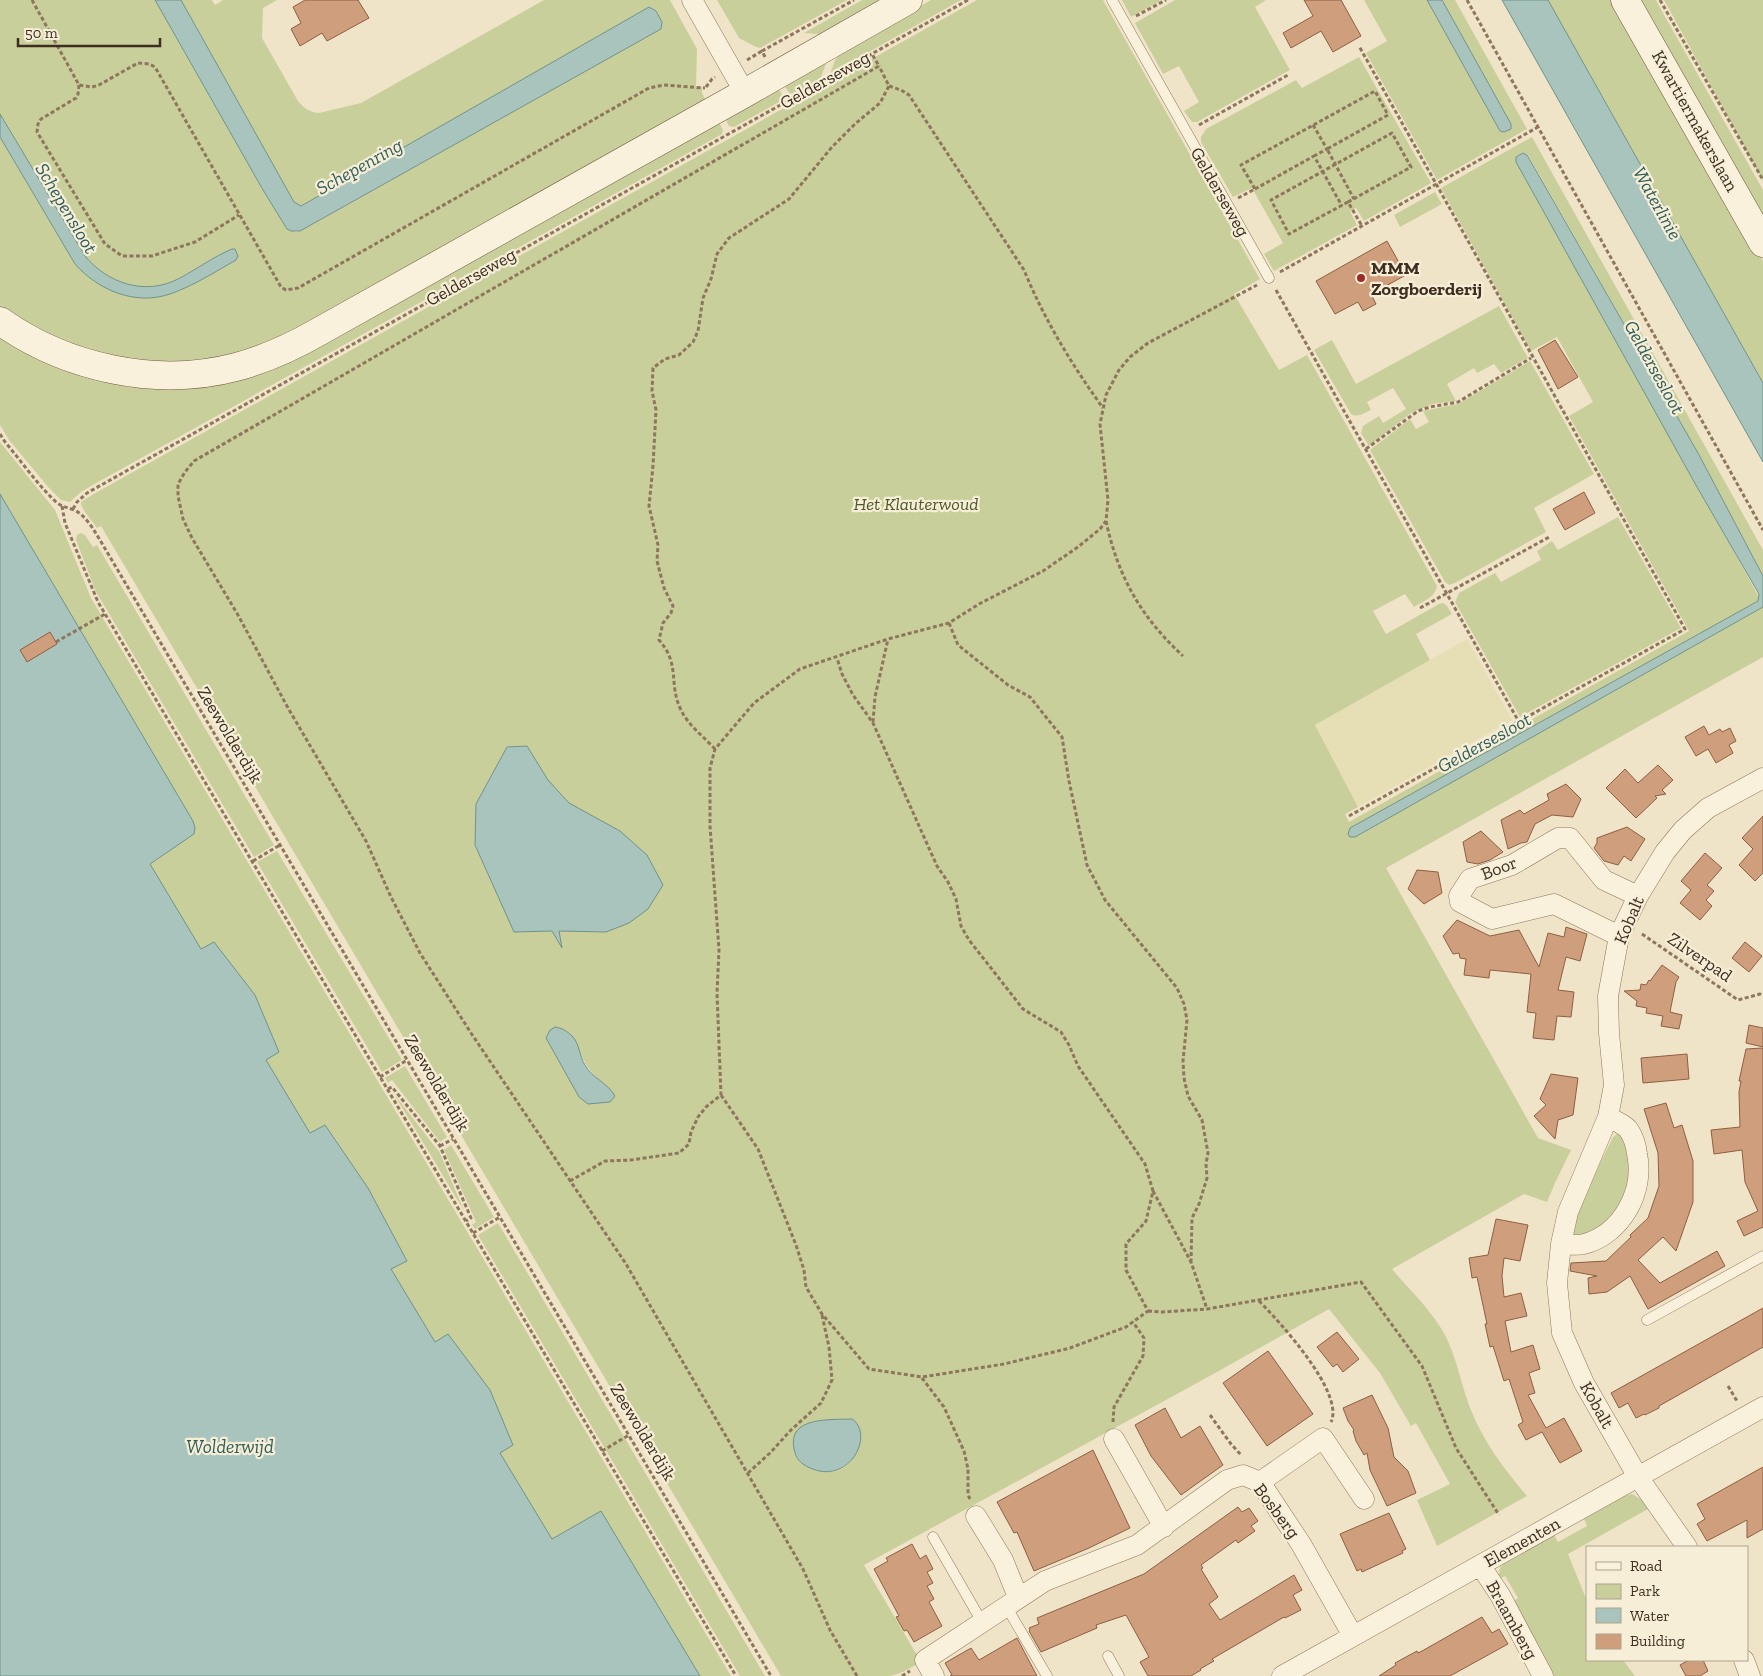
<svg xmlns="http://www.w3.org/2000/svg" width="1763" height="1676" font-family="'Zilla Slab',serif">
<rect width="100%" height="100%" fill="#f0e4c8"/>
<!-- farmland -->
<path fill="#e6deb5" d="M1467,639l45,81 -154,87 -43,-82z"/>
<!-- green -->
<path fill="#c9cf9b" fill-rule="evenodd" d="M0,0h155l108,190 24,39 9,3 4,-1 360,-202 2,-8 -6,-10 -8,-3 -347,198 -7,-4 -113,-202h31l3,5 8,-5h54l-14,8 -1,30 36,63c6,7 11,11 21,12l42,-10 183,-103h126l27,49 -1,39 6,-1v6l5,10 -455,250 -84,13 -88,-15 -80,-44v-170l75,127c17,18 39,30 63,33l100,-41 -3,-7h-3c-19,8 -36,20 -54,30 -33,17 -71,4 -93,-23l-85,-142z
M717,0h130l-87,48 -4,-1 -17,-9z
M862,0h30l-62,35 -26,-2z
M931,0h30l-131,74 5,-14 8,-10z
M977,0h126l157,279 -26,15 45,76 28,-15 130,231c-2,12 -14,15 -23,21l-9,-13 -32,17 13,23 53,-30 4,-1 4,3 5,8 -36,20 14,26 -115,65 43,82 -13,7 4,8 340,-191 -120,-215 24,-14 -36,-65 -26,14 -90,-163 91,-51 231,413v26l-65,-123 -170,-298 -5,-2 -7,4 243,440 -1,4 -408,227 -2,6 7,3 408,-230v50l-377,211 152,270 33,12 -16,33 -8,19 -23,-8 -132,75c16,19 34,36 47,56 17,25 21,58 32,85 13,33 34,60 56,86l-90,50 -20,-46 33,-16 -34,-61 -5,3 -31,-53 -51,-64 -112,63 -353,193 57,97 -18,10 -12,4h-110l-680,-1150 -4,2c-5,-8 -16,-18 -16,-26l11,-7zM576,1041c6,19 13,32 29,43l-26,13zM815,1421l46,12c-5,38 -28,49 -61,29l-2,-33z
M1122,0h40l-31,17z
M1175,0h91l-11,7 35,63 -93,52h-5l-8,-11 15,-9 -20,-36 -16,8 -28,-51z
M1364,0h63l73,131 11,-7 -69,-124h13l72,129 -90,51 -71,-127 21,-12z
M1548,0h68l9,13 138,248v122z
M1640,0h16l7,13 100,177v28z
M1664,0h99v181z
M1359,57l72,126 -67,38 -8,-13 -6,3 7,14 -83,46 -10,-17 19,-11 -31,-55 -19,9 -32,-55v-5l5,-8 90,-49 6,8z
M828,58l-8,22 -26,14 -5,-1 -6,-10z
M777,86l6,10 -2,5 -47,26 -5,-1 -5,-10z
M717,119l6,11 -1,4 -631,352 -10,6 -11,10 -9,-2 -12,-12 -40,-48 -9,-15v-91l206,49z
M1435,192l7,12 -42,23 -6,-12z
M1499,306l29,52 -27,15 -7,-9 -17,9 -3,-5 -27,16 9,17 -24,3 -21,9 -42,33 -8,-13 2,-7 16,-10 4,7 23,-14 -13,-21 -26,14 4,8c-7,3 -13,8 -20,4l-37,-64 18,-10 24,44z
M1530,361l64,113 -60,34 12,24 -91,51 -6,2 -4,-3 -75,-132 40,-31 6,10 13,-7 -6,-11 35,-7z
M0,442l55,68 36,88 640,1078h-731z
M1618,517l63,111 -161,89 -65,-115 4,-9 36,-20 6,9 40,-22 -4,-9 15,-10 6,9z
M81,533l4,2 8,12 4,-2 177,300 -20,12 -158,-265 -20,-52 1,-5z
M277,851l125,209 -20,12 -125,-210z
M405,1066l42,71 -7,5 -48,-62 -4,3 -3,-5z
M394,1094l46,59 24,58z
M1617,1134l6,1 9,27 -9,43 -29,29 -18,4 -4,-6 7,-25 34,-70z
M451,1145l43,72 -19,12 -3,-4 4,-3 -32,-72z
M498,1223l267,453h-25l-262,-441z
M1632,1494l10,6 6,9 -80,45 19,47v59h36l12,16h-82l-44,-72 9,-6 -13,-22 -7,4 2,-13 4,-4 50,-28 4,7 29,-16 -3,-7 39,-23z"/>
<!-- water -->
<path fill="#a9c4bc" stroke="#6f938a" d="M155,0h26l113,202 7,4 348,-199 7,4 6,11 -1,7 -361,202h-9l-4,-2 -24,-39z
M1427,0h15l69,124v5l-7,3 -4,-1z
M1502,0h46l215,383v79z
M0,114l85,142c22,27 60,40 93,23 19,-10 35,-22 54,-30h3l3,7 -2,4c-21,12 -43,26 -66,34 -35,12 -72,-4 -95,-30l-75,-127z
M1523,153l4,2 171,298 65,123v31l-408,230h-5l-2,-3 2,-6 408,-227 1,-7 -62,-107 -181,-325v-5z
M0,494l193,327 2,7 -1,6 -44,30 51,85 13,-7 41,53 24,57 -13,8 44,73 15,-8 43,63 39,73 -16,8 44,73 13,-8 42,56 23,55 -13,8 52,86 49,-28 99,165h-700z
M527,746l21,34 21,23 51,28 27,24 16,30 -15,24 -19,14 -23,9 -47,-1 3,17 -10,-17 -38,1 -39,-87 1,-41 31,-57z
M555,1027c7,1 12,4 17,9 8,8 7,20 13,29 7,13 23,18 30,31l-5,6 -22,2 -9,-7 -33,-59 4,-8z
M852,1419c23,15 -2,67 -42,49 -9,-4 -14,-9 -16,-19 -7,-33 37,-29 58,-30z"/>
<!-- building -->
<path fill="#cf9f7d" stroke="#8d5f41" d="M305,0h53l11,18 -42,23 -5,-8 -22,13 -9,-17 10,-6 -8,-16z
M1304,0h37l20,36 -28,16 -12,-21 -30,17 -8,-15 30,-17z
M1387,241l19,34 -35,19 5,10 -13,7 -5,-9 -23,12 -19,-33z
M1555,340l23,37 -20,12 -20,-39z
M1584,492l11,21 -30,17 -12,-21z
M50,632l7,12 -30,18 -7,-12z
M1704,726l5,9 11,-6 2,3 8,-4 6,13 -7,4 4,8 -17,10 -8,-14 -12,7 -11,-19z
M1658,765l15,15 -11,10 4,4 -11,2 2,2 -21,20 -30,-30 19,-19 13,14z
M1566,784l15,15 -8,18 -21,-2 -17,9 -8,18 -6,1 -13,6 -7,-29 19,-10 4,4 25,-14 -2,-6z
M1763,816v57l-8,8 -16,-16 14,-16 -11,-11z
M1627,827l18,12 -14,22 -7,-5 -6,9 -14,-4 -10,-13 3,-5v-5z
M1481,831l22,21 -13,8 -12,4 -11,-2 -4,-20z
M1705,853l17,15 -15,17 7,6 -8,9 6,6 -12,14 -20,-17 11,-13 -10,-9z
M1417,870l21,2 4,21 -18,11 -16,-15z
M1457,920l33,16 29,-6 20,37 9,-34 16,4 2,-10 21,7 -7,27 -14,-4 -8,33 16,2 -3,25 -14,-1 -3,24 -21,-2 3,-25 -9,-1 4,-38 -41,-4 -1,8 -25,-3 2,-16 -6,-1 -1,-5 -6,1 -10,-18z
M1745,942l17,14 -13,16 -17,-14z
M1662,965l17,12 -3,5 -6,30 12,3 -3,14 -18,-3 2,-10 -17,-3 1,-5 -11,-2 1,-5 -13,-10 16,-1 1,-6 5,1 3,-5 1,1z
M1749,1025l14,3v19l-17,-4z
M1763,1048v179l-19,9 -7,-15 21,-10 -13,-29 -3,-32 -28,4 -3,-24 29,-3 -1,-35 2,-11h-2l7,-32z
M1687,1054l2,25 -46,4 -2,-25z
M1551,1074l27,4 -5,37 -15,5 -3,19 -21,-23 12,-11 -6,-6z
M1666,1103l8,25 8,-3 11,36v41l-17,49 -13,-14 -25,23 22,23 57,-32 8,15 -77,43 -18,-33 -23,16 -18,2 -1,-16 9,-2 -27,-5 1,-8 35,-2 25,-24 -1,-2 18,-17 11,-32 -1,-33 -14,-44z
M1496,1219l32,6 -8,36 -16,-3 -2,18 2,21 17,-4 6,23 -22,5 6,31 22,-7 7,24 -11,4 6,20 -7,2 18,33 18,-10 18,33 -22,12 -18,-31 -16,8 -8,-15 5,-3 -14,-43 -5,2 -11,-35 -3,1 -5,-23h2l-10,-47 -5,1 -3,-20 19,-3z
M1763,1308v39l-104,59v2l-14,7 -1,-1 -8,4 -8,-15 -9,5 -8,-15z
M1337,1332l22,27 -16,13 -6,-8 -4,3 -16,-20z
M1268,1351l45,63 -46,32 -44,-63z
M1372,1395l16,33 6,29 14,14 8,22 -29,13 -17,-36 -3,-17 -3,2 -8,-14 -3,-10 1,-1 -6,-9 -5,-13z
M1165,1408l16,30 19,-12 23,39 -42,30 -30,-39 -16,-31z
M1093,1450l37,78 -41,20 -55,23 -17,-39 -3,1 -17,-31z
M1763,1467v62l-16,9v-18l-40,21 -10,-17 8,-5 -8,-15z
M1238,1507l4,5 7,-4 9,13 -7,5 4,5 -17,12 -2,-3 -35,25 2,3 -2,1 17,28 -9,7 11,16 74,-45 8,15 -9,5 8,15 -16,8 -1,-1 -72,42 2,2 -14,8 1,1 -10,6h-43l-8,-14 9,-5 -23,-42 -30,10 1,3 -56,24 -12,-21 1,-1 -1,-2 10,-4 -2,-6 107,-44z
M1389,1513l17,36 -4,2 1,2 -41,19 -1,-3 -4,2 -17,-37z
M912,1544l8,15 6,-4 7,14 -6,3 6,11 -6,3 7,13 -5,3 13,24 -28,16 -7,-12 -3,1 -8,-14 3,-1 -25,-47 14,-8 -2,-3z
M1482,1617l10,16 7,-4 9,15 -58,32h-71l17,-11 -1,-2 22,-12 1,2 4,-2z
M1017,1638l20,38h-87l2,-1 -7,-12 26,-15 8,12z
M1689,1660h14l5,11 -8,5h-14l-6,-11z"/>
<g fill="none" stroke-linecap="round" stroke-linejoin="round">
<!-- lane casing -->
<g stroke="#8d765c" stroke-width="11">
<path id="lane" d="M1112,0l157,278
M1647,1320l116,-64
M933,1537l49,85
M1006,1606l41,70
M1108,1656l11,20"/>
</g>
<!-- street casing -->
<g stroke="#8d765c" stroke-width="21">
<path id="street" d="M692,0l53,93
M1619,936l-65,-32 -62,15 -32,-17 -1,-6 11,-17 42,-14 46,-27h12l34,42 34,16
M1561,1244c7,0 16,2 23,0 38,-10 61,-53 53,-90 -1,-9 -4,-18 -9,-25 -5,-5 -14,-9 -20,-12
M1114,1439l50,88
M1260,1482l63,-44 41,61
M976,1516l27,44 15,37
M1687,1547l-49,-70 -54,-94 -22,-50 -5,-50 4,-39 7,-32 40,-95 6,-32 -5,-52 -1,-37 11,-60 19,-40 27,-44 18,-22 25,-22 55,-30
M1480,1565l20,30 43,81
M1744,1660l6,16
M934,1676l-9,-16 120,-79 92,-36 90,-65 16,-5 17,7 41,62 52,92
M1282,1676l481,-269"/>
</g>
<!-- secondary casing -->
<g stroke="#6f573f" stroke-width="29">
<path id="secondary" d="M1625,0l138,243
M0,321c66,47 157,67 236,46 30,-8 58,-21 84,-36l425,-238 163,-93"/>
</g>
<!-- path -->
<path stroke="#8d765c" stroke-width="3" stroke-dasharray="4 2.5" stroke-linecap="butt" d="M32,0l47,85 13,2 7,-2 39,-22 11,1 6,3 126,220 5,3 12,-2 351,-200 15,-3 41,3
M1467,0l296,530
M1660,0l103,180
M1136,16l30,-16
M765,57l-3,-6 92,-51
M747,60l15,-9
M79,85l-1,9 -2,4 -35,21 -3,5 -1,8 68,112 17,12h30l43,-14 44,-27
M889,86l12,4 8,5 115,175c20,49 48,95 79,138
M706,87l6,-8 3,-2
M1199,125l89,-50
M1313,125l14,24 -13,7
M1255,189l59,-33 28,50
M1238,198l17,-9 -14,-24 134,-74 13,24 -61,34 27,50
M1348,202l-59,32 -18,-34 121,-67 19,34 -63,35 14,24
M1280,272l258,-145
M1276,290l243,432
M0,434l5,8c17,20 32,42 51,60 6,5 11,5 18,8 11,5 17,16 23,25l674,1141
M1366,449l52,-38 12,-4 28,-5 73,-44
M62,506l3,17 33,79 638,1074
M73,509l4,-7 10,-9 881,-493
M1106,521c12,56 35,96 77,135
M1420,608l131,-72
M949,623l9,22 50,40 22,12 32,40 7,44 18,84 18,35 72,88 7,16 3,16 -4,41 1,17 4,18 14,24 6,33 -2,11 1,14 -8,26 -7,14 -1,44
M56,642l49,-28
M873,722l2,-25 13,-58
M715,749c-11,-12 -27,-24 -34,-39 -13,-26 0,-45 -22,-70l4,-17 8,-10 2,-7 -9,-18 -7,-27 1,-16 -9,-39 4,-40 3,-56 -4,-19 1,-23 12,-9 14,-4 14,-13 5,-11 5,-33 8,-19 6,-25 12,-16 60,-39 43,-52 23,-23 25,-21 9,-17 -10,-20
M1349,816l336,-187 -326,-583
M253,861l27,-16
M1642,934l96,66 22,-6 3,2
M380,1077l27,-17
M388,1089l4,-2 48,59 31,72 -5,3
M721,1095l37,54 38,96 8,25 2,17 16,27 47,55 53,8 82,-13 66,-16 56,-21 22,-16 -22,-41v-26l20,-23 7,-30 -8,-27 -67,-98 -9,-21 -8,-13 -38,-23 -54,-69 -8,-14 -5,-27 -8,-17 -11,-16 -64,-143 -20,-28 -11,-21 -5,-16
M440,1146l13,-7
M570,1181l35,-20 26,-1 48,-7 10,-9 2,-12 7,-15 8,-10 15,-12 -4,-102 2,-43 -9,-124v-58l5,-19 39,-46 46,-34 88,-30 61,-16 30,-19 64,-33 35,-24 22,-18 6,-8 2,-21 -8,-76 6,-29 13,-25 11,-13 18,-14 109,-58
M1153,1191l38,71 16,47
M473,1233l27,-16
M1259,1301c20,20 86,92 72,121
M1148,1311l14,1 45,-3 154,-27 61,84 34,82 43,67
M922,1378l22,29 20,44 4,18v26l2,4
M1728,1386l9,15
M1210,1415l21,29 11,12
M1113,1422l1,-15 29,-51 1,-18 -11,-16
M602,1451l27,-16
M748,1473l22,-20 21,-23 30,-27 11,-23 -3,-33 -7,-32
M857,1676l-27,-46 -27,-61 -177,-305 -155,-231 -51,-80 -29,-56 -25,-56 -78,-133 -50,-93 -46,-77 -9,-19 -5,-23v-12l7,-12 9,-11 685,-395 -7,-12
M902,1676l8,-5"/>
<!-- lane -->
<use href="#lane" stroke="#faf1dc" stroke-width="10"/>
<!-- street -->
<use href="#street" stroke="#faf1dc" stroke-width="20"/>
<!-- secondary -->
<use href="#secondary" stroke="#faf1dc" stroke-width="28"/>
</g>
<!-- markers -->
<circle fill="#9e2a2b" stroke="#f7eed8" stroke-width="2" cx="1361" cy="278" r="5"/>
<g text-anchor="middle" stroke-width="4.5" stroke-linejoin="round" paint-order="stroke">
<!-- street labels -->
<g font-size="18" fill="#3d2e20" stroke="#f7eed8">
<text transform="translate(825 80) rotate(-29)" y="6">Gelderseweg</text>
<text transform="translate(1695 121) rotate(61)" y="6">Kwartiermakerslaan</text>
<text transform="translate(1220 192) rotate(60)" y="6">Gelderseweg</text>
<text transform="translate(471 277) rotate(-29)" y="6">Gelderseweg</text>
<text transform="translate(230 735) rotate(59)" y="6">Zeewolderdijk</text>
<text transform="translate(1499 868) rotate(-21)" y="6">Boor</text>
<text transform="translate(1629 920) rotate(-67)" y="6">Kobalt</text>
<text transform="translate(1700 957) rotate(34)" y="6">Zilverpad</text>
<text transform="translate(437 1083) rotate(59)" y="6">Zeewolderdijk</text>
<text transform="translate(1597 1405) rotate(61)" y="6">Kobalt</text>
<text transform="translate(643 1432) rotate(59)" y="6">Zeewolderdijk</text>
<text transform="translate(1277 1511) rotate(53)" y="6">Bosberg</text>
<text transform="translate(1522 1542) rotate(-29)" y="6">Elementen</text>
<text transform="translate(1512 1620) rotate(61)" y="6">Braamberg</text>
</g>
<!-- poi labels -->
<g font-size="18" font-weight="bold" fill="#3d2e20" stroke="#f7eed8" text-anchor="start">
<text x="1371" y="274">MMM<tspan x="1371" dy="21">Zorgboerderij</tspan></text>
</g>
<!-- park labels -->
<g font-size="18" font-style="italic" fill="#4d5a26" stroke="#f7eed8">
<text x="916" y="510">Het Klauterwoud</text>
</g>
<!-- water labels -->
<g font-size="19" font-style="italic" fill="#2f5d5a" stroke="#f7eed8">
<text transform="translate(359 166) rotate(-29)" y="7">Schepenring</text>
<text transform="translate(1658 203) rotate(61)" y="7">Waterlinie</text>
<text transform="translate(67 208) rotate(59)" y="7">Schepensloot</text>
<text transform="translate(1655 367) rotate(61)" y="7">Geldersesloot</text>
<text transform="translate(1484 742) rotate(-29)" y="7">Geldersesloot</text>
<text x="230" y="1453">Wolderwijd</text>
</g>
</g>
<!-- legend -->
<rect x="1586" y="1546" width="162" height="115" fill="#f7eed8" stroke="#ada18e"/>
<rect x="1596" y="1562" width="25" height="8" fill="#faf1dc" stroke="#ada18e"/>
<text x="1630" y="1571" font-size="15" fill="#3d2e20">Road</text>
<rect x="1596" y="1584" width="25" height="15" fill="#c9cf9b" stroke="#ada18e"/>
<text x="1630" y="1596" font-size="15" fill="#3d2e20">Park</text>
<rect x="1596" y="1608" width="25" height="15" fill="#a9c4bc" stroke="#ada18e"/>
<text x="1630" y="1621" font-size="15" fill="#3d2e20">Water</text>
<rect x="1596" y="1634" width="25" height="15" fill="#cf9f7d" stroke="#ada18e"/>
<text x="1630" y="1646" font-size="15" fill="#3d2e20">Building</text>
<!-- scale -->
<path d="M18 38v8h142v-8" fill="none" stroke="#3d2e20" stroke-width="2.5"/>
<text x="25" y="38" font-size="15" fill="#3d2e20" stroke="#f7eed8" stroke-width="4" paint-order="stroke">50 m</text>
</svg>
